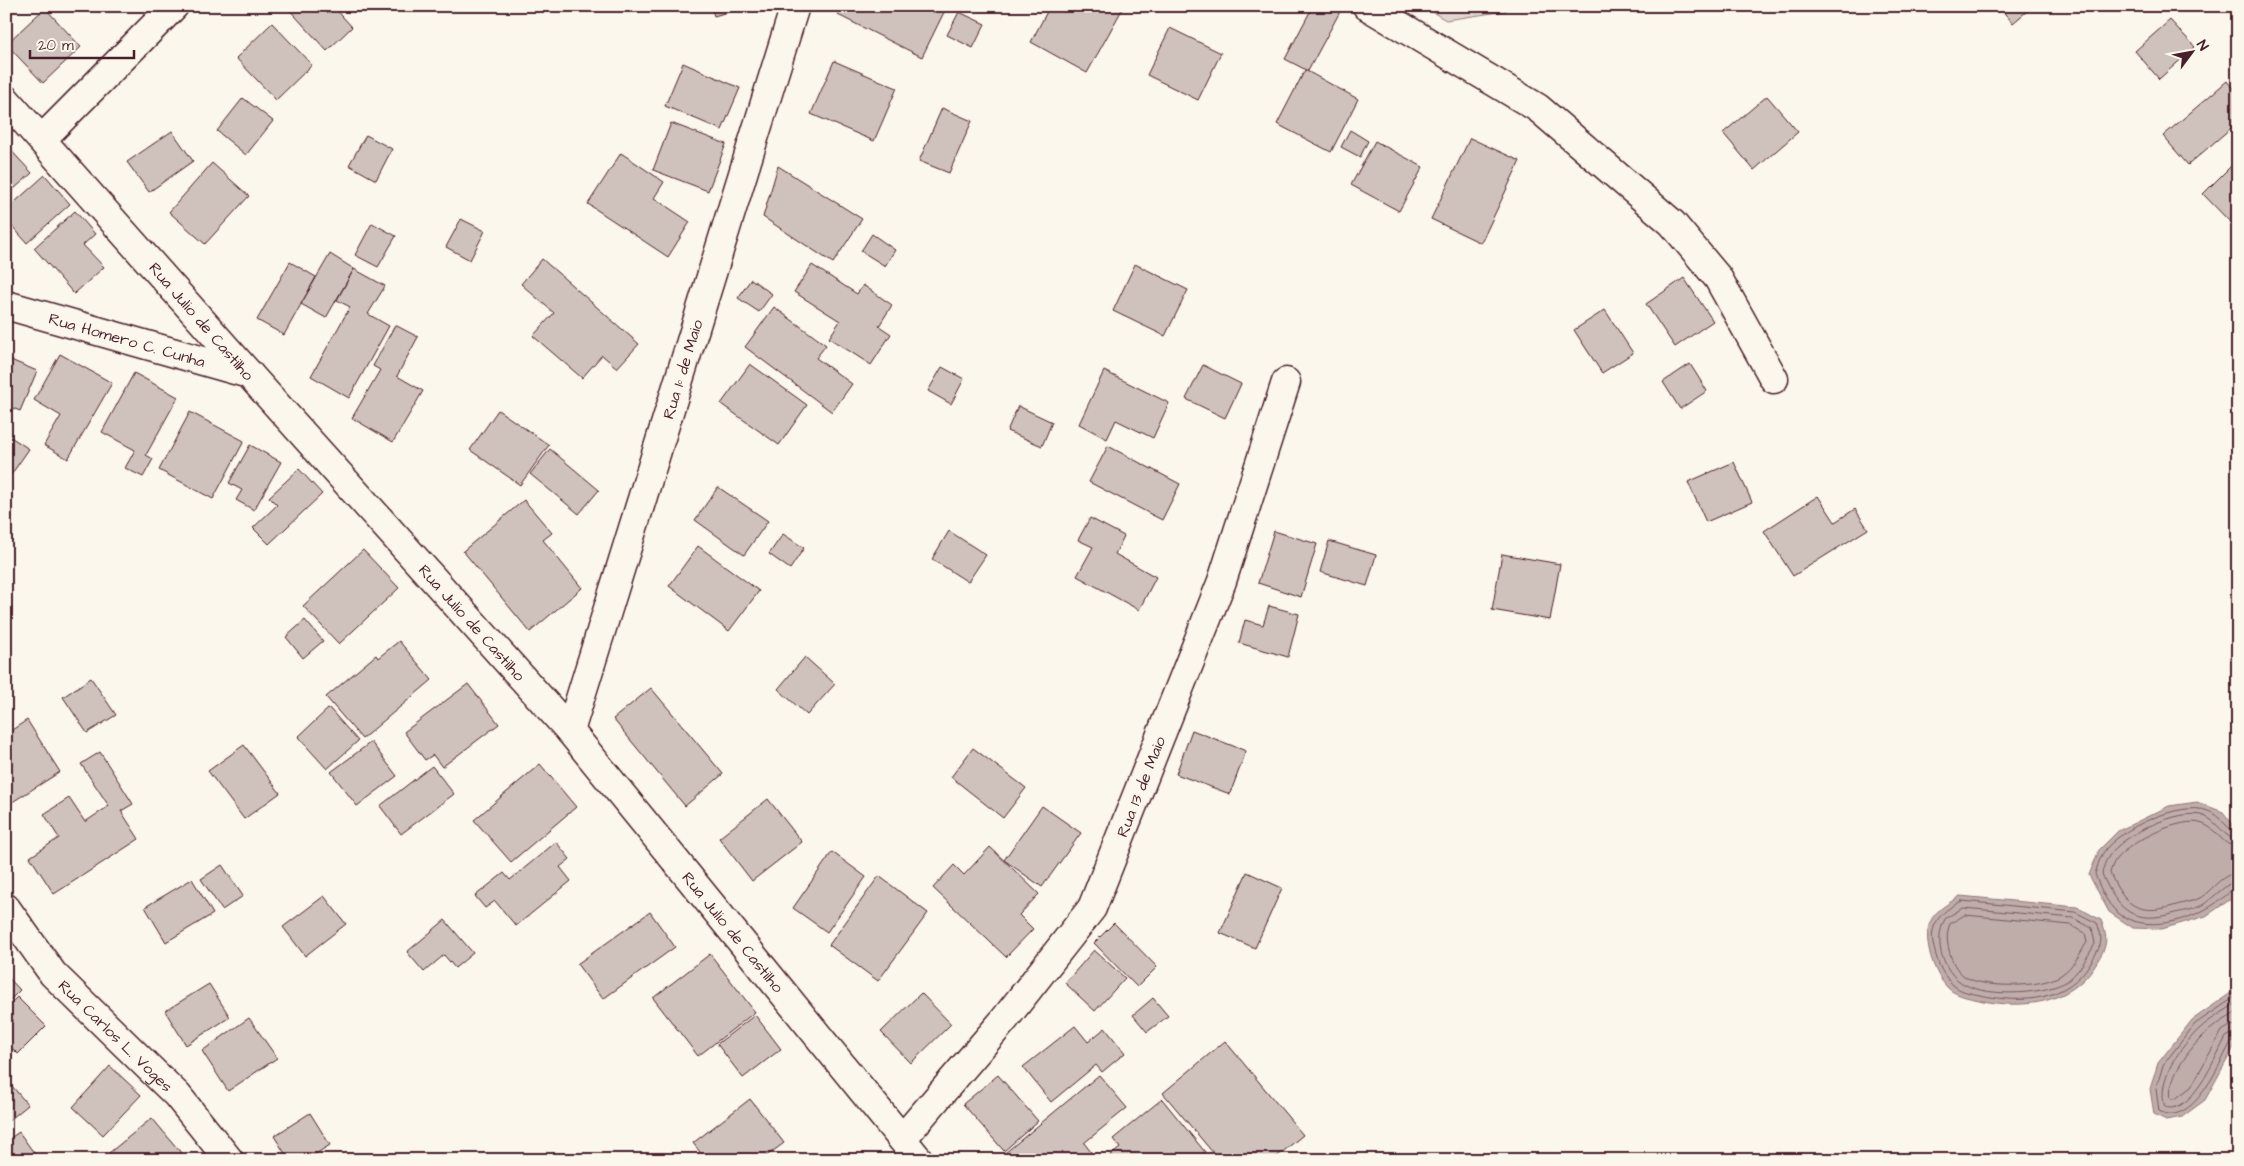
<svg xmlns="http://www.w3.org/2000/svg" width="2244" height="1166" font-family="'Architects Daughter',sans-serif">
<rect width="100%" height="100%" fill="#fbf7ec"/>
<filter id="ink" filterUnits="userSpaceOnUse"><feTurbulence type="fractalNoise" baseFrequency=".02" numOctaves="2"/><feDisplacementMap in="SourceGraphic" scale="10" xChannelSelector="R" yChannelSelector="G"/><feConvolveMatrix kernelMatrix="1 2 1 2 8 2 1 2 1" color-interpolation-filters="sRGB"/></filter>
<g filter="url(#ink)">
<!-- green -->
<path fill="#e2d7d0" stroke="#967b7e" d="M1422,6h84v5l-60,9z"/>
<!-- water -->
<path fill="#bfadaa" stroke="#907477" d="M2197,802l26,10 15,19v58l-7,10 -25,17 -44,13 -29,-1 -24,-16 -20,-37 10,-25 19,-19 51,-25z
M1960,896l117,11 24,13c8,21 6,26 -6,45 -24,39 -71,44 -112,36 -12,-3 -23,-4 -33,-11 -12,-11 -17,-25 -21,-40 -6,-32 7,-39 31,-54z
M2238,988v52l-33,60 -23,17 -16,3 -12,-6 -4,-25 8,-26 34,-43z"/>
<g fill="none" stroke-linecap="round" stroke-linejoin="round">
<!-- shore -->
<path stroke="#79585e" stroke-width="1" d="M2238,833c-9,-1 -18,-18 -30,-22 -27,-11 -90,18 -105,42 -4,6 -6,15 -8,21 4,11 10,26 18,34 29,33 97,8 120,-20l5,-1
M2238,840c-14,-1 -20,-19 -34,-24 -24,-9 -82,19 -95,40 -4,5 -6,12 -7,18 16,37 32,51 73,39 9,-2 21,-4 29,-9 9,-6 25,-23 34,-24
M2238,847c-17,-1 -20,-18 -35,-23 -21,-9 -73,18 -87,35 -3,4 -5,10 -6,14 14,32 28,43 63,33 9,-3 19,-4 27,-8 13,-8 22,-25 38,-25
M1962,901l113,11 22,11c7,18 4,23 -6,39 -24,40 -69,42 -111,33 -10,-2 -20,-3 -28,-11 -12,-12 -15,-24 -19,-40 -4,-21 11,-35 29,-43z
M1963,908l110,10 19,10 3,16c-8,13 -17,31 -31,39 -24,12 -83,15 -105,-2 -9,-7 -15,-18 -18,-29 -2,-12 -2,-21 4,-33z
M1965,915l106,10 14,8 2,9c-7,12 -14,25 -26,33 -18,13 -79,14 -97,1 -8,-6 -13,-16 -15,-26 -2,-9 -3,-17 1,-26z
M2238,995l-43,29 -32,41 -7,24 3,22c34,18 60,-47 72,-69l7,-3
M2238,1002c-13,9 -28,17 -39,27 -19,19 -43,50 -34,78 27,9 51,-52 61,-70l5,-3 7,-2
M2238,1011c-11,8 -24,14 -33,23 -14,13 -39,45 -34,65h4l16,-12 31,-56 8,-5 8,-1"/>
</g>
<!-- building -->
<path fill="#cfc2bc" stroke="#4a1f2b" d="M286,6h47l19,21 -25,24z
M711,6h38l-35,10z
M842,6h105l-25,51 -84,-42z
M1050,6h74l-37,67 -56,-31z
M1313,6h30l-35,65 -23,-12z
M1998,6h35l-20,17z
M45,8l36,39 -38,36 -37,-39z
M959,12l26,12 -12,24 -26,-13z
M2170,20l25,27 -36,32 -24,-28z
M272,23l40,42 -36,35 -40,-42z
M1170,28l51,25 -23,47 -51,-25z
M834,61l63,27 -23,53 -63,-27z
M683,63l57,25 -18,42 -57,-24z
M1305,70l53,29 -27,53 -54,-28z
M2227,81l11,14v27l-50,43 -25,-29z
M1767,96l31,36 -44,38 -31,-37z
M243,98l30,23 -27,34 -29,-24z
M942,108l30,13 -23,52 -30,-12z
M671,123l55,21 -18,47 -55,-21z
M1350,130l18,11 -8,16 -19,-10z
M172,131l21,30 -44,31 -22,-30z
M366,135l26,14 -16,31 -27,-15z
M1470,138l50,23 -39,82 -50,-24z
M1375,141l48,26 -24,44 -48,-26z
M6,145l26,28 -26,23z
M621,153l43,29 -10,16 36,24 -22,35 -80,-53z
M2238,159v63l-4,4 -31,-32z
M212,163l37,33 -44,48 -36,-32z
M778,166l84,53 -29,44 -70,-46z
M45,175l25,29 -43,39 -21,-24v-9z
M75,211l20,23 -12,11 21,22 -30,27 -40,-46z
M461,219l24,12 -15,29 -24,-13z
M372,223l24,13 -18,31 -23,-12z
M872,234l23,16 -10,16 -24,-15z
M330,254l24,15 -28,49 -25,-14z
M542,259l97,85 -22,24 -15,-13 -20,23 -49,-42 21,-23 -33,-29z
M290,262l26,15 -32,58 -27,-15z
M1135,264l53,26 -23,46 -52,-25z
M812,265l45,29 6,-9 29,20 -13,21 12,8 -20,31 -42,-27 11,-17 -46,-29z
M354,269l31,17 -17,28 21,12 -40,72 -38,-22 39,-69 -13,-7z
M1684,278l29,43 -38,26 -29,-43z
M751,279l21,15 -13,18 -21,-14z
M774,307l52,38 -10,13 36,26 -20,28 -87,-65z
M1605,310l28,43 -31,20 -28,-43z
M395,325l23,12 -21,39 26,15 -30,51 -41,-24 28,-48 -7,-4z
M60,354l52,29 -44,76 -24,-14 17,-29 -27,-16z
M6,358l31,13 -17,40 -14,-6z
M750,364l57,41 -28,40 -58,-41z
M1690,364l17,27 -27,18 -17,-27z
M1203,365l38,19 -16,34 -39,-19z
M942,367l22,12 -13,25 -23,-13z
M1104,371l65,32 -16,35 -37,-18 -9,19 -28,-15z
M134,373l44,24 -32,58 7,4 -10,18 -18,-9 10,-18 -33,-18z
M1018,406l34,16 -10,24 -35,-15z
M498,410l51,35 -29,40 -50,-35z
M190,412l54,29 -31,58 -54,-29z
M6,434l23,15 -23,33z
M250,445l31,17 -27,48 -18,-10 6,-10 -13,-7z
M1108,446l72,38 -18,36 -73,-38z
M550,449l49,41 -20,24 -49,-40z
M1734,462l18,40 -46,20 -18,-40z
M299,469l23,25 -53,50 -16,-16 24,-23 -8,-8z
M718,487l50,34 -24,34 -49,-35z
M1818,496l17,26 20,-13 13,20 -75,47 -29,-45z
M524,500l28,33 -9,7 39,48 -52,44 -67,-81z
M1090,518l34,18 -9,18 41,23 -17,33 -62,-34 16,-29 -15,-7z
M949,531l37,24 -18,27 -36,-23z
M1274,531l43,13 -16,53 -43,-14z
M783,534l21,14 -14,21 -21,-15z
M1329,541l47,14 -9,31 -47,-14z
M698,546l61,45 -30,40 -60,-45z
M363,550l36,38 -60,56 -36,-38z
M1502,554l58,10 -10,56 -58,-10z
M1269,606l30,8 -11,43 -49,-14 6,-23 18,5z
M305,620l18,21 -20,17 -17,-21z
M399,641l33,39 -70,59 -36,-42 50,-42 2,3z
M805,657l30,27 -28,31 -29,-26z
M91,678l25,37 -29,18 -24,-36z
M468,684l31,40 -57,43 -9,-12 -8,5 -21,-28z
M651,688l72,86 -38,32 -72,-87z
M329,708l29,33 -31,28 -29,-32z
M27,720l33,52 -54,34v-72z
M1192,730l54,21 -16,43 -54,-20z
M371,742l26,34 -40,30 -26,-34z
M244,745l36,48 -36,26 -36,-48z
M973,748l53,40 -23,30 -52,-41z
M100,752l33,52 -12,7 18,28 -85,55 -24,-37 29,-19 -15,-24 25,-16 16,24 24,-16 -28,-42z
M540,764l36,43 -65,55 -37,-42z
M432,766l22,28 -53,40 -21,-28z
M768,799l34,43 -50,39 -33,-43z
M1042,806l39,27 -39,54 -38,-27z
M556,842l14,17 -10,8 11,14 -55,45 -21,-25 -10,7 -10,-12 29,-23 6,7z
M990,847l49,47 -20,21 14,14 -27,28 -73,-69 21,-23 10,10z
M832,852l34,25 -39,55 -34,-24z
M222,865l21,31 -21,14 -21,-31z
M1247,872l35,16 -27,60 -35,-15z
M879,876l49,37 -50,68 -49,-36z
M192,879l21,35 -47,28 -21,-35z
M324,896l22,28 -41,32 -22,-29z
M650,912l25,35 -72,52 -26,-35z
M445,920l28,33 -18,15 -11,-13 -20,17 -17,-20z
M1114,923l43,44 -20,20 -43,-44z
M1094,950l31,28 -30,33 -30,-28z
M710,954l45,58 -57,44 -45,-58z
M6,975l14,15 -14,14z
M209,984l21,33 -44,28 -21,-34z
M921,993l30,31 -40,39 -30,-31z
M17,997l29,29 -28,28 -12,-12v-34z
M1153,998l15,18 -21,16 -14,-17z
M755,1015l26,34 -38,29 -26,-34z
M249,1018l28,40 -49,33 -26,-40z
M1075,1026l13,16 17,-14 20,25 -23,19 -6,-7 -45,37 -28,-35z
M1225,1041l78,94 -30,25h-54l-56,-67z
M110,1066l31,29 -38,40 -30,-28z
M998,1075l40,46 -34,30 -41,-47z
M1099,1075l28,33 -43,35 7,9 -9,8h-82l-1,-2z
M6,1079l22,26 -22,18z
M750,1099l34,44 -23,17h-55l-13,-17z
M1162,1099l43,53 -10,8h-90l15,-12 -7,-9z
M310,1113l20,32 -24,15h-17l-15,-24z
M152,1118l30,36 -7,6h-60l-6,-7z
M19,1132l20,28h-33v-19z"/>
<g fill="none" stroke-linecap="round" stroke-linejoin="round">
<!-- street casing -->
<g stroke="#4a1f2b" stroke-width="31">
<g id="street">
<path d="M1367,6l171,102 134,115 46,55 56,101"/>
<path d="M6,100l243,274"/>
<path d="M42,139l132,-133"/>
<path id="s1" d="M6,305l243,69"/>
<path d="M570,731l225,-725"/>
<path id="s2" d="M6,908l47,66 124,121 52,65"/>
<path id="s3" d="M902,1139l102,-119 88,-112 130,-327 64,-199"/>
</g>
</g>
<!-- secondary casing -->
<g stroke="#4a1f2b" stroke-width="31">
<g id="secondary">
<path id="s4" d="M249,374l321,357 349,429"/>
</g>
</g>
<!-- street -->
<use href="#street" stroke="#fbf7ec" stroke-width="28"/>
<!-- secondary -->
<use href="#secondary" stroke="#fbf7ec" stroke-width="28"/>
</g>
</g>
<g text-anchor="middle" stroke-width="5" stroke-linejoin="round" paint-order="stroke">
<!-- street labels -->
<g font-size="16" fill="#4a1f2b" stroke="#fbf7ec">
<text transform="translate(202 321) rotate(49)" y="6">Rua Julio de Castilho</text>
<text dy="6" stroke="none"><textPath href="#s1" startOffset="126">Rua Homero C. Cunha</textPath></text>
<text transform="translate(682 369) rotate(-73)" y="6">Rua 1º de Maio</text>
<text dy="6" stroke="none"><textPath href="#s4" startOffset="334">Rua Julio de Castilho</textPath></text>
<text dy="6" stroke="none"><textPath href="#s3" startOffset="430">Rua 13 de Maio</textPath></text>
<text dy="6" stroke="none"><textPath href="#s4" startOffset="739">Rua Julio de Castilho</textPath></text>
<text dy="6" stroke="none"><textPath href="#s2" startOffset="169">Rua Carlos L. Voges</textPath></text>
</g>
</g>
<!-- margin -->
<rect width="2244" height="1166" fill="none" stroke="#fbf7ec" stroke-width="25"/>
<rect x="12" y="12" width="2219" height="1141" fill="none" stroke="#4a1f2b" stroke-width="2" filter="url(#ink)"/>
<!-- north arrow -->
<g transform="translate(2192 52) rotate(58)" stroke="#fbf7ec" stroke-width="4" paint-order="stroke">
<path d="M0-4L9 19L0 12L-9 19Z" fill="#4a1f2b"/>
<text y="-8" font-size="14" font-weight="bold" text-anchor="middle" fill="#4a1f2b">N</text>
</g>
<!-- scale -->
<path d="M30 50v8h104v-8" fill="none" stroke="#4a1f2b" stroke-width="2.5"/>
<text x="38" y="50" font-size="15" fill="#4a1f2b" stroke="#fbf7ec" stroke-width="4" paint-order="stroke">20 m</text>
</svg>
